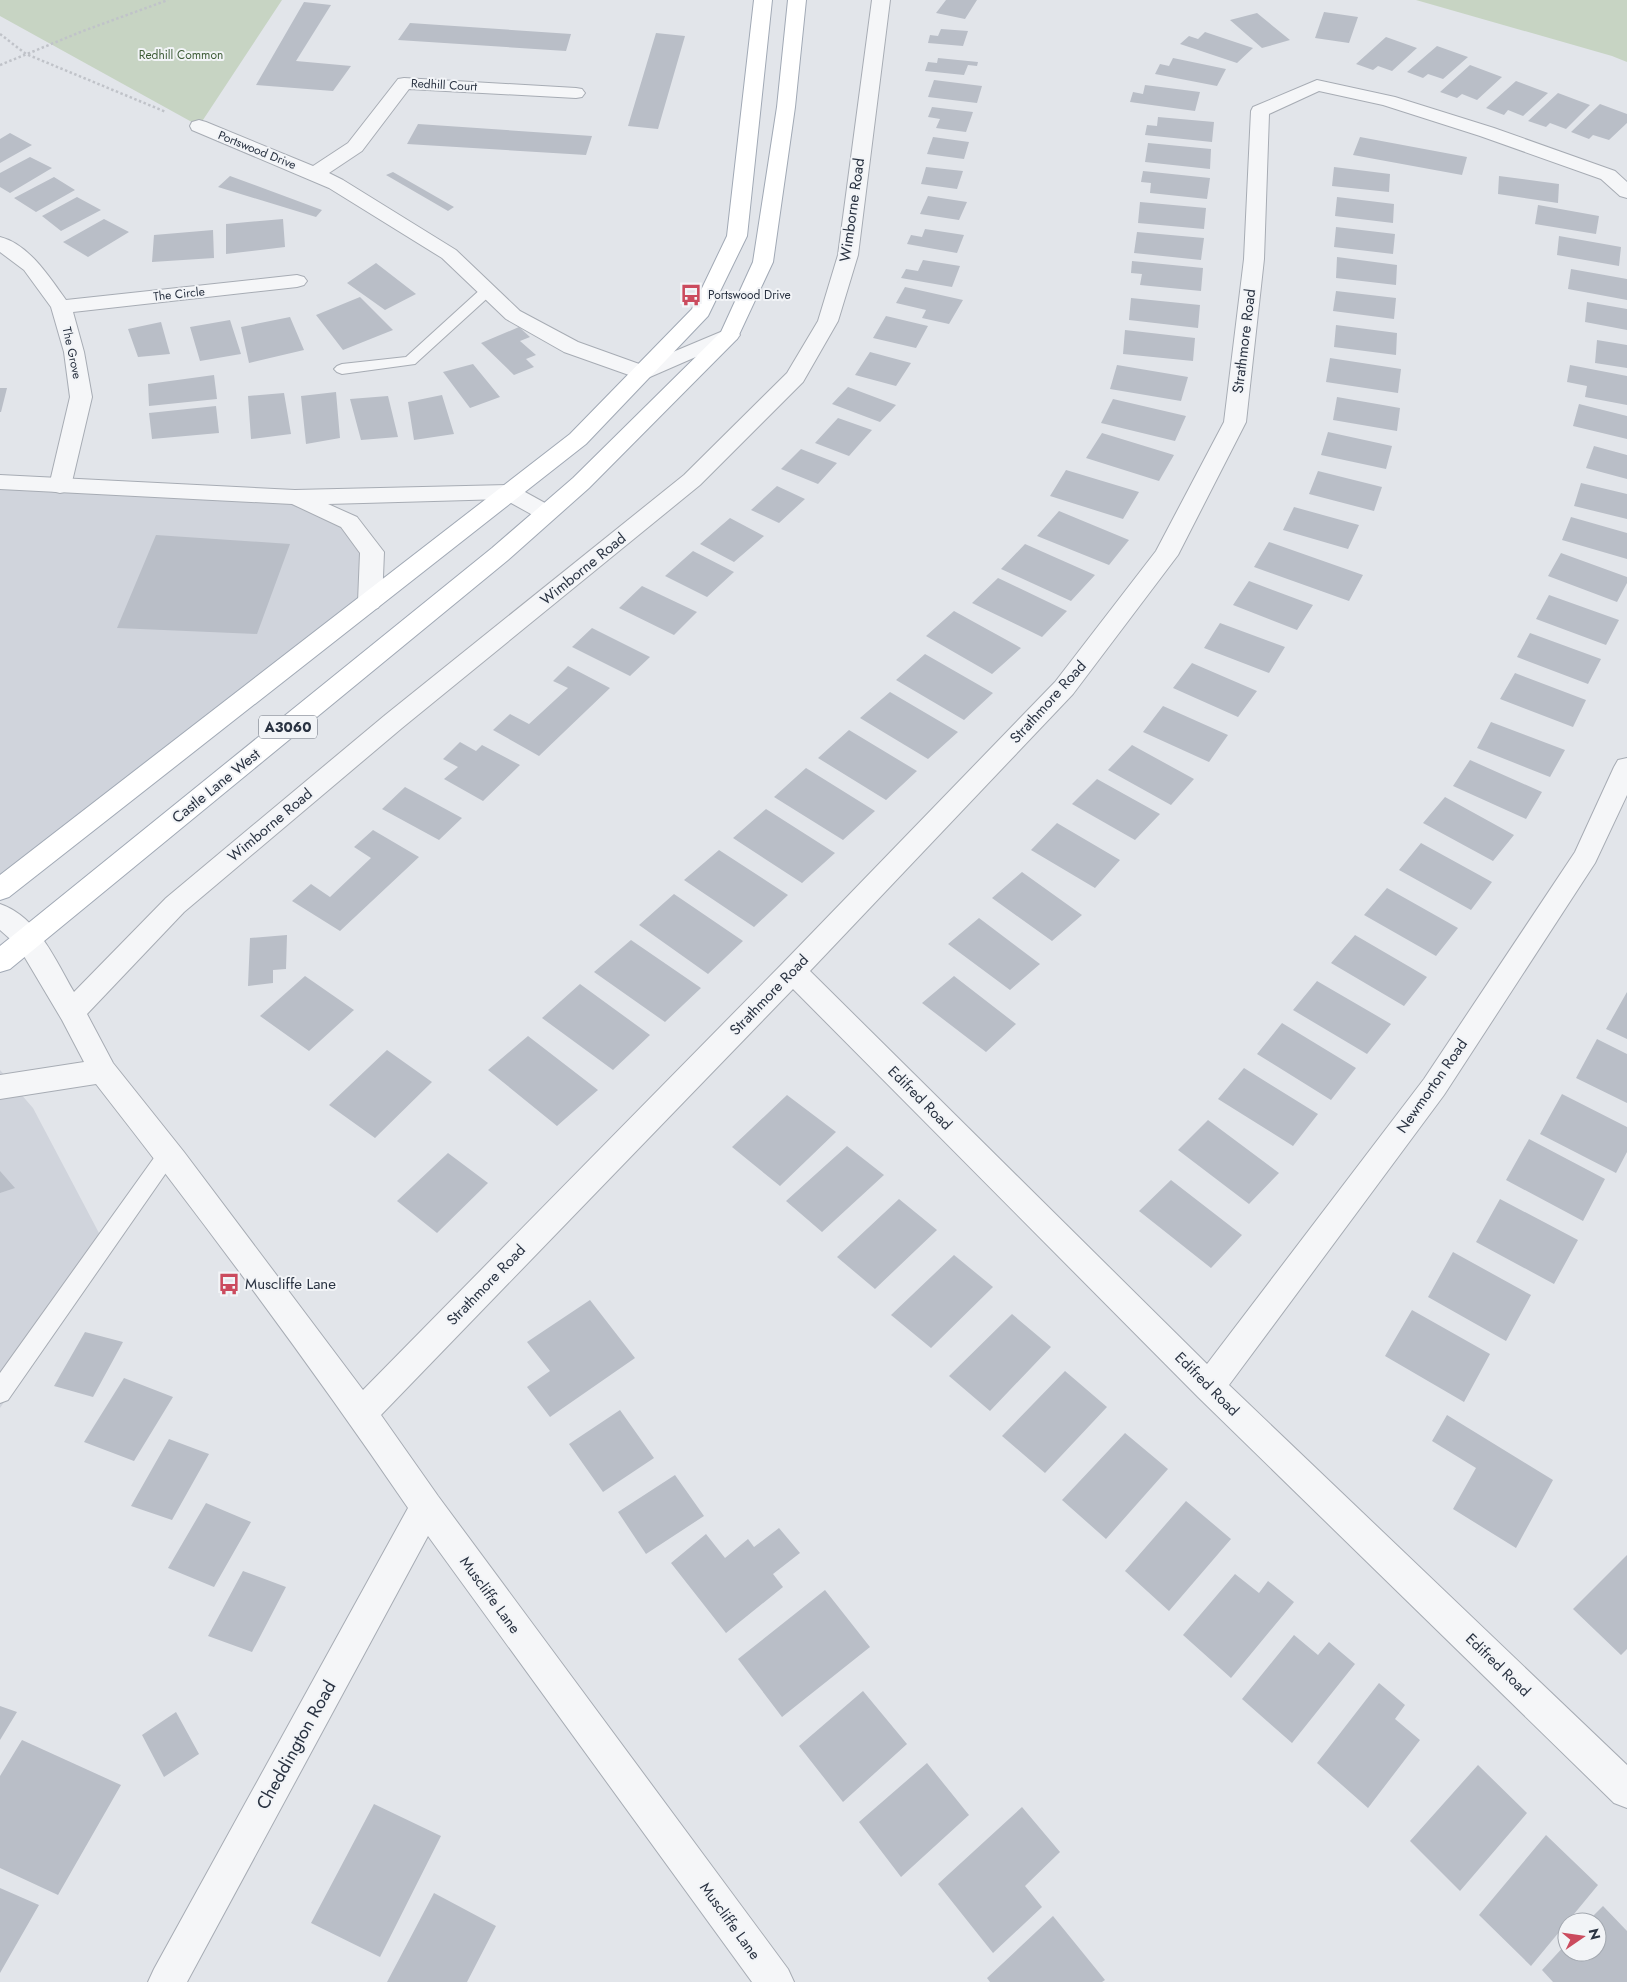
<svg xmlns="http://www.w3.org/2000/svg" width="1627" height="1982" font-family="Jost,sans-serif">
<rect width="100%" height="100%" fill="#e2e5ea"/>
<!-- built -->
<path fill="#d0d4dc" d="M0,482l295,15 54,25 23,30 -2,50 -370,288z
M0,1070l33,38 76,144 -109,156z"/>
<!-- green -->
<path fill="#c7d4c3" d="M0,0h282l-83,126 -199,-110z
M1416,0h211v62l-15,-6z"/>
<!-- building -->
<path fill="#b9bec7" d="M946,0h31l-12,19 -29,-6z
M304,2l27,3 -35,56 55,5 -18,25 -77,-6z
M1324,12l34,5 -9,26 -34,-5z
M1257,13l33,27 -28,8 -32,-28z
M410,23l161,11 -5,17 -168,-11z
M941,29l27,2 -5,15 -35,-3 2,-8 8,1z
M1205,32l48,16 -16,15 -57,-19 9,-8 9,3z
M656,33l29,3 -27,93 -30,-3z
M1386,37l31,11 -25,23 -14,-5 -5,4 -17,-6z
M1437,46l31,11 -25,22 -15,-5 -5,4 -16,-6z
M938,58l40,4 -1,4 -9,-1 -4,10 -39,-4 3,-9 9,1z
M1173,58l53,11 -9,17 -62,-12 5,-10 9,2z
M1470,65l32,12 -25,23 -15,-6 -5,4 -17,-6z
M934,80l48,6 -5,17 -49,-6z
M1516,81l32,12 -25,23 -15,-6 -4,5 -18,-7z
M1145,85l55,7 -5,19 -65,-9 3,-10 10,2z
M1558,93l32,12 -24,24 -16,-6 -4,4 -18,-6z
M1600,104l27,10v9l-18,17 -16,-5 -4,4 -18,-7z
M932,107l41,5 -7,20 -30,-4 4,-9 -12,-2z
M1158,117l56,5 -2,20 -67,-7 2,-10 10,1z
M418,124l174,12 -6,19 -179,-11z
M10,133l22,12 -32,18v-24z
M933,137l36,5 -5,17 -37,-5z
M1360,137l107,20 -5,18 -109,-20z
M1148,143l63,6 -1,20 -65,-7z
M30,157l22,11 -42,25 -10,-6v-14z
M926,167l37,4 -6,18 -36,-5z
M1334,167l56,7 -1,18 -57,-6z
M1143,171l67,7 -3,21 -57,-6 1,-10 -10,-1z
M393,172l61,35 -6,4 -62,-36z
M230,176l92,34 -6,7 -98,-30z
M1499,176l60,8 -1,19 -60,-9z
M54,177l21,13 -39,22 -22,-14z
M928,196l39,6 -8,18 -39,-6z
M77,197l24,13 -40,21 -19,-15z
M1337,197l57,7 -1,19 -58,-7z
M1140,202l66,6 -2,21 -66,-6z
M1538,205l61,11 -3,18 -61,-10z
M104,219l25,13 -41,25 -25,-15z
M283,219l2,28 -59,7v-30z
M1336,227l59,7 -2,20 -59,-7z
M925,229l39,6 -7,18 -50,-9 4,-9 11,2z
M213,230l1,28 -62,4 2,-27z
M1137,232l67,6 -3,22 -67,-7z
M1559,236l62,11 -2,19 -62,-11z
M1337,257l60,8 -1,20 -60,-7z
M923,260l37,6 -8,21 -51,-9 5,-9 12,2z
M1132,261l71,7 -2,23 -61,-6 2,-11 -11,-1z
M376,263l40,31 -31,16 -38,-27z
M1571,269l56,10v21l-59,-11z
M905,287l58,13 -14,24 -27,-6 4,-8 -30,-7z
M1336,291l60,7 -2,21 -61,-8z
M360,297l33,33 -50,20 -27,-35z
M1131,298l69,7 -2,23 -69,-8z
M1587,302l40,7v21l-42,-8z
M886,316l42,10 -12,22 -43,-10z
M290,317l14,33 -55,13 -8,-36z
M230,320l11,34 -41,7 -10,-34z
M161,322l9,32 -32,3 -10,-28z
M1336,325l61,8 -1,22 -62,-8z
M519,327l11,10 -10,4 16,14 -10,4 8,8 -20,8 -33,-32z
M1125,330l70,8 -2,23 -70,-7z
M1597,340l30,5v23l-32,-5z
M870,352l41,11 -15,23 -41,-11z
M1330,358l71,11 -3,24 -72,-11z
M473,364l27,33 -30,11 -27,-36z
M1117,365l71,12 -7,24 -71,-12z
M1570,365l57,11v29l-42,-8 2,-11 -20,-4z
M214,375l3,24 -68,7 -1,-22z
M848,387l48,18 -16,17 -48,-18z
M0,388h7l-6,24h-1z
M336,392l4,46 -34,6 -5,-48z
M284,393l7,41 -40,5 -3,-43z
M442,395l12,39 -40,6 -6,-38z
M388,396l10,41 -37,3 -11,-41z
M1337,397l63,11 -3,23 -64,-11z
M1113,399l73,17 -11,25 -74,-18z
M1579,404l48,12v23l-54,-13z
M216,406l3,27 -67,6 -3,-26z
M838,418l34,12 -23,26 -34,-13z
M1328,432l64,14 -6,23 -65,-14z
M1102,433l72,22 -15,26 -73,-23z
M1594,446l33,9v24l-41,-11z
M801,449l36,14 -19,21 -37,-15z
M1066,470l73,22 -16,27 -73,-23z
M1318,471l64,16 -8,24 -65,-17z
M1581,483l46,11v25l-53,-13z
M777,486l28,13 -26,24 -28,-13z
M1294,507l65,18 -11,24 -65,-19z
M1059,511l70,29 -20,25 -72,-29z
M1571,517l56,16v26l-65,-19z
M730,518l34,18 -30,26 -34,-18z
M156,535l134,9 -33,90 -140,-6z
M1269,542l94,33 -14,26 -95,-34z
M1025,544l70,31 -24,26 -70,-32z
M693,551l41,21 -27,25 -42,-21z
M1561,553l66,24v6l-10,19 -69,-26z
M998,578l69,33 -25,26 -70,-34z
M1249,581l64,24 -16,25 -64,-25z
M642,586l55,26 -23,23 -55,-27z
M1549,595l70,25 -13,25 -70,-26z
M954,611l67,37 -29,26 -66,-38z
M1220,623l65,24 -16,26 -65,-25z
M592,628l58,29 -20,19 -58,-29z
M1530,633l71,26 -13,25 -71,-27z
M925,654l68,39 -29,27 -68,-40z
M1192,663l65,28 -19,26 -65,-29z
M568,666l42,22 -71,68 -46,-26 17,-16 19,10 39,-36 -15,-7z
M1515,673l71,27 -13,27 -73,-28z
M890,692l68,40 -30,27 -68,-41z
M1163,706l65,29 -19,27 -66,-30z
M1491,722l74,28 -15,27 -73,-29z
M849,730l68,41 -31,29 -68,-42z
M460,742l16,9 6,-6 38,20 -37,36 -39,-22 14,-12 -15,-8z
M1132,745l62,34 -23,26 -63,-35z
M1470,760l72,32 -16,27 -73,-33z
M806,768l69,43 -32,29 -69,-43z
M1097,779l63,35 -25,26 -63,-36z
M405,787l57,31 -23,22 -57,-31z
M1445,797l69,38 -21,26 -70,-38z
M766,809l69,44 -33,30 -69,-45z
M1057,823l63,37 -25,28 -64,-38z
M373,830l46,27 -79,74 -48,-30 19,-17 19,13 41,-39 -17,-11z
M1421,843l71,39 -21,28 -72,-40z
M719,850l69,45 -34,32 -70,-47z
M1022,872l60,43 -30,26 -60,-43z
M1387,888l71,40 -22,28 -72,-41z
M674,894l69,47 -35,33 -69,-49z
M979,918l61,46 -30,26 -62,-46z
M287,935l-1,34 -13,1v13l-25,3 2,-48z
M1355,935l72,42 -23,29 -73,-43z
M631,940l70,48 -36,34 -71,-50z
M305,976l49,34 -45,41 -49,-35z
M954,976l62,48 -30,28 -64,-49z
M1317,981l74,43 -24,30 -74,-44z
M580,984l70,51 -37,35 -71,-52z
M1627,992v47l-21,-10z
M1282,1023l74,45 -25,32 -74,-46z
M528,1036l70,54 -41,36 -69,-56z
M1597,1039l30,15v49l-51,-25z
M387,1050l45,32 -57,56 -46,-33z
M1244,1068l74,46 -25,32 -75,-47z
M1562,1094l65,33v25l-11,21 -76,-39z
M787,1095l49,37 -56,54 -48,-39z
M1208,1120l71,53 -30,31 -71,-54z
M1529,1139l76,40 -22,42 -77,-41z
M847,1146l37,29 -62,57 -36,-31z
M448,1153l40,30 -51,50 -40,-32z
M0,1171l15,17 -15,5z
M1171,1180l71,55 -31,33 -72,-57z
M899,1199l38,31 -62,59 -38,-32z
M1500,1199l78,41 -24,44 -78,-42z
M1453,1252l78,43 -25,46 -78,-44z
M954,1255l39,32 -62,61 -40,-33z
M590,1300l45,58 -85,59 -23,-30 23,-16 -23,-29z
M1412,1310l78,44 -26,48 -79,-46z
M1012,1314l39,33 -61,64 -41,-35z
M85,1332l38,10 -30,55 -39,-11z
M1065,1371l42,36 -62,66 -43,-37z
M124,1378l49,19 -39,64 -50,-19z
M620,1410l34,48 -51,34 -34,-48z
M1447,1415l106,65 -37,68 -63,-39 23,-41 -44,-27z
M1125,1433l43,36 -62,70 -44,-39z
M169,1439l40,15 -37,66 -41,-14z
M675,1475l29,41 -58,38 -28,-42z
M1186,1501l45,38 -62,72 -44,-40z
M206,1503l45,19 -37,65 -46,-19z
M779,1528l21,25 -27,21 10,13 -57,46 -55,-70 35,-29 19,24 23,-19 6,8z
M1627,1555v94l-6,6 -48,-46z
M243,1571l43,16 -34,65 -44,-16z
M1235,1574l24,19 9,-12 26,21 -63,76 -48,-43z
M825,1590l45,57 -88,70 -44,-58z
M1294,1635l24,20 11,-13 26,22 -63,79 -50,-44z
M1379,1683l26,22 -10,14 25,21 -52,68 -51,-45z
M863,1691l44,53 -64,58 -44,-56z
M0,1706l17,6 -17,28z
M176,1712l23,42 -35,23 -22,-42z
M22,1740l99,45 -63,110 -58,-27v-92z
M927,1763l42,52 -68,62 -42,-55z
M1478,1765l49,48 -67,78 -50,-50z
M374,1804l67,32 -61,121 -69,-34z
M1022,1807l38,45 -35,34 17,21 -49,46 -55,-69z
M1546,1835l52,50 -67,81 -52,-51z
M0,1888l39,17 -39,68z
M434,1893l62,33 -29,56h-80z
M1603,1906l24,25v51h-74l-11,-12 25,-27v9h30v-30h-10z
M1053,1916l52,64 -3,2h-112l-3,-4z"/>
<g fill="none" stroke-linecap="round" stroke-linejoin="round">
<!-- service casing -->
<g stroke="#a7acb4" stroke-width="2">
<path id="service" d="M488,286l5,1 2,3 -2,3 -78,71 -73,10 -5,-2 -3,-3 3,-3 5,-2 64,-7 77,-70z
M168,1145l7,3 4,6 -4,6 -167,240 -8,3v-30l161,-225z"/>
</g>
<!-- minor casing -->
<g stroke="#a7acb4" stroke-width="2">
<path id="minor" d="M872,0h18l-32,255 -20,66 -35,61 -103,103 -298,243 -218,184 -97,102 26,49 71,89 179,238 420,-427 272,-281 101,-131 68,-129 20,-163 7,-148 2,-4 64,-27 78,17 99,31 121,43 12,11v16l-7,-2 -19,-17 -121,-43 -97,-31 -64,-14 -50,23 -5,145 -18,163 -68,133 -105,139 -263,277 397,393 217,-285 151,-227 39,-85 4,-7 9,-2v37l-32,68 -151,232 -215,290 398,380v43l-13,-5 -416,-406 -405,-408 -412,426 57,81 350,473 6,13h-42l-324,-446 -241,446h-39l6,-13 254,-461c-99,-145 -204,-286 -312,-424l-96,15v-24l84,-13 -22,-42 -44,-74 -18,-16v-26c38,13 55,56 74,88l92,-94 218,-182 300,-241 103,-102 31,-52 20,-66z
M404,78l172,10 6,1 3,4 -3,4 -6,1 -167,-9 -47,62 -33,22 14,7 113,70 64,61 58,31 64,23 81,-34 7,-2 7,2 3,4 -3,4 -94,41 -79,-28 -58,-33 -64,-61 -113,-70 -137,-58 -2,-4 2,-4 7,-2 7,2 107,44 35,-23 50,-64z
M0,237c29,7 50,41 66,63l231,-25 7,2 3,4 -3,4 -7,2 -224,25 11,40 8,45 -21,89 -3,5 -8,2 -8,-2 -3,-5 21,-89 -6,-45 -13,-45 -27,-37 -24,-18z"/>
</g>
<!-- tertiary casing -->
<g stroke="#a7acb4" stroke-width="2">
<path id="tertiary" d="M0,475l295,15 213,-5 8,2 38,21 3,5 -3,5 -8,3 -8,-3 -34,-19 -176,5 29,13 27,35 -2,50 -4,6 -8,2 -8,-2 -4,-6 2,-49 -19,-26 -49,-23 -292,-15z"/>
</g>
<!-- primary casing -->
<g stroke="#a1a9b5" stroke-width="2">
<path id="primary" d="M754,0h18l-25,236 -39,80 -122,128 -577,453 -9,3v-25l570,-441 122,-125 35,-73z
M788,0h18l-11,107 -22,155 -36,77 -148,149 -81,72 -498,409 -10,3v-26l492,-398 81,-70 148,-146 32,-70 24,-155z"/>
</g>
<!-- path -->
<path stroke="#c0c3c9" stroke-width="2.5" stroke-dasharray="2.5 2.5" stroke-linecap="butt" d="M0,34l26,20 140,58
M0,65l83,-34 85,-31"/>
<!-- service -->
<use href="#service" fill="#f5f6f8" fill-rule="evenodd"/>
<!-- minor -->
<use href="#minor" fill="#f5f6f8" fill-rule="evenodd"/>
<!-- tertiary -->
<use href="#tertiary" fill="#f5f6f8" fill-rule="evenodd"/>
<!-- primary -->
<use href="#primary" fill="#fff" fill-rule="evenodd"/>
</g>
<!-- icons -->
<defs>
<g id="bus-bare" transform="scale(1.725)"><path d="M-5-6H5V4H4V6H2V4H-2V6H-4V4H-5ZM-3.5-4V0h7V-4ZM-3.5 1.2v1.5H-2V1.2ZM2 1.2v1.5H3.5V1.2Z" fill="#cb4b5e" stroke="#f2f4f7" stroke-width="2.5" paint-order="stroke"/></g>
</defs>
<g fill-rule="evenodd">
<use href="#bus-bare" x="691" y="295"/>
<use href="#bus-bare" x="229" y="1284"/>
</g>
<g text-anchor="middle" stroke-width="4" stroke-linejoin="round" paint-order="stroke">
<!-- far-park labels -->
<g font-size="12" fill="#3f5d38" stroke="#f2f4f7">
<text x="181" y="59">Redhill Common</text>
</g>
<!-- far-street labels -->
<g font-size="12" fill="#2a3342" stroke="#f2f4f7">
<text transform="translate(444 85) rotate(3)" y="4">Redhill Court</text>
<text transform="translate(257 150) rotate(22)" y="4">Portswood Drive</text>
<text transform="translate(179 294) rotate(-6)" y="4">The Circle</text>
<text transform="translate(72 353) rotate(78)" y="4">The Grove</text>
</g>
<!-- far-poi labels -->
<g font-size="12" fill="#2a3342" stroke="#f2f4f7" text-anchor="start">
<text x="708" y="299">Portswood Drive</text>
</g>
<!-- shield labels -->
<rect fill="#f2f4f7" stroke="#666d78" stroke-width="1" x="259" y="715.5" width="58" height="23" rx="4"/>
<g font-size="14" font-weight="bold" fill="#2a3342">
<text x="288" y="732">A3060</text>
</g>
<!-- street labels -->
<g font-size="15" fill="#2a3342" stroke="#f2f4f7">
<text transform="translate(852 210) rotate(-82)" y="5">Wimborne Road</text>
<text transform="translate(1244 341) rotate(-83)" y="5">Strathmore Road</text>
<text transform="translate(583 569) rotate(-39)" y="5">Wimborne Road</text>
<text transform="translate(1048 702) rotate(-48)" y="5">Strathmore Road</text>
<text transform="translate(216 786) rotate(-39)" y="5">Castle Lane West</text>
<text transform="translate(270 825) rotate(-40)" y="5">Wimborne Road</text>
<text transform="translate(769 995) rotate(-46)" y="5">Strathmore Road</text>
<text transform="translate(1432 1086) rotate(-55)" y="5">Newmorton Road</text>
<text transform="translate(920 1098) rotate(45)" y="5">Edifred Road</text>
<text transform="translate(486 1285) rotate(-46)" y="5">Strathmore Road</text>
<text transform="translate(1207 1384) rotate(45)" y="5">Edifred Road</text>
<text transform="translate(490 1595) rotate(54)" y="5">Muscliffe Lane</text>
<text transform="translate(1498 1665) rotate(44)" y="5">Edifred Road</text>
<text transform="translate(730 1921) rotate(54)" y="5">Muscliffe Lane</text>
</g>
<!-- poi labels -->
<g font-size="15" fill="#2a3342" stroke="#f2f4f7" text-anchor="start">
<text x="245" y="1289">Muscliffe Lane</text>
</g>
<!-- near-street labels -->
<g font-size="18" fill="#2a3342" stroke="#f2f4f7">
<text transform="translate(296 1745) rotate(-61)" y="6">Cheddington Road</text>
</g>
</g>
<!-- north arrow -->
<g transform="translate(1582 1937) rotate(77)"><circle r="24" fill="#f2f4f7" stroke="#a2a7af"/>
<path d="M0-4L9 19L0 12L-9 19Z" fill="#cb4b5e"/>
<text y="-8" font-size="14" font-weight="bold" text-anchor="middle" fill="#2a3342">N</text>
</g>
</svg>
